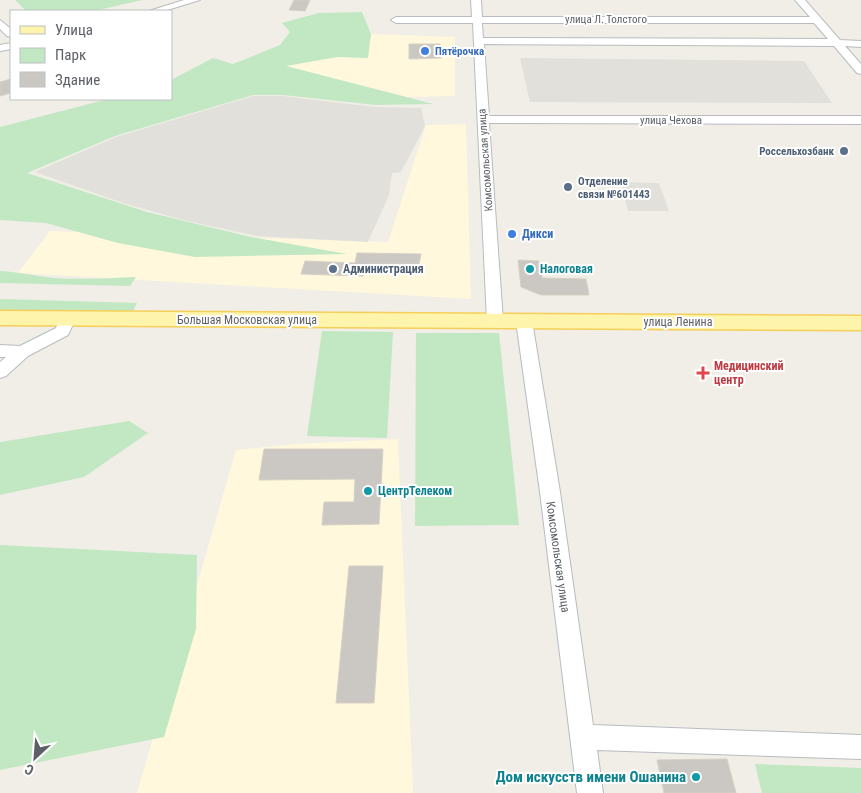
<svg xmlns="http://www.w3.org/2000/svg" width="861" height="793" font-family="'Roboto Condensed',sans-serif">
<rect width="100%" height="100%" fill="#f0eee6"/>
<!-- commercial -->
<path fill="#fff8dc" d="M371,34l84,3v59l-47,1 -123,-31 52,-9 31,1z
M466,124l5,175 -453,-26 32,-42 338,11 38,-117z
M398,439l15,354h-276l99,-343 59,-6z"/>
<!-- industrial -->
<path fill="#e1e0da" d="M520,58l284,3 28,42 -302,-1z
M253,96h29l92,11 47,1 4,18 -24,46 -9,1 -3,22 -21,47 -111,-6 -74,-16 -60,-17 -88,-31 81,-35z
M621,182l38,1 10,28h-41z"/>
<!-- green -->
<path fill="#c2e8c3" d="M15,0h127l-48,11h-68z
M362,12l9,22 -3,24 -31,-1 -51,9 147,38 -57,1 -93,-10h-30l-138,41 -88,37 120,39 104,25 96,17 -152,3 -77,-14 -72,-20 -46,-3v-93l108,-28h63v-19l42,-22 20,6 47,-19 10,-13 -8,-9 37,-10z
M0,271c19,1 36,5 54,7 27,2 55,0 82,-1l-6,9 -130,-3z
M0,299l137,4 -5,10 -132,-2z
M322,331l71,1 -6,106 -80,-2z
M416,333h83l20,192 -104,1z
M129,421l19,12 -64,44 -84,18v-53z
M0,545l197,10 -1,74 -32,108 -164,33z
M755,764l106,4v25h-99z"/>
<!-- building -->
<path fill="#cbc8c3" stroke="#d5d0c4" d="M294,0h16l-5,11 -16,-1z
M409,44h31l1,14 -32,1z
M11,79v14l-11,3v-14z
M357,253l64,1 -2,10h-54l-2,12 -62,-2 4,-13 50,2z
M518,260l21,1 3,17 44,1 3,16h-48l-20,-8z
M264,449h119l-4,75 -57,1 2,-23h30l1,-23 -96,1z
M349,566h34l-9,137h-38z
M727,759l9,34h-72l-7,-33z"/>
<g fill="none" stroke-linecap="round" stroke-linejoin="round">
<!-- minor casing -->
<g stroke="#b8bbc0" stroke-width="2">
<path id="minor" d="M184,0h16l-36,11h-15z
M471,0h10l1,17h328l-15,-17h10l35,40 21,1v6l-16,-1 16,18v10l-4,-1 -23,-27 -350,-2 5,72h372v8l-372,-1 14,198 -2,4 -6,1 -6,-1 -2,-4 -14,-298h-77l-5,-3 5,-3h76zM482,23h332l14,16 -345,-1z
M0,20l11,9v8l-4,-1 -7,-7z
M11,43v6l-11,2v-6z
M67,315l6,1 2,4 -7,15 -40,21 -22,20 -6,2v-16l6,-5h-6v-12l20,1 36,-18 5,-12z
M524,316l6,1 2,4 28,171 33,233 268,10v24l-264,-9 6,43h-26l-37,-301 -24,-171 2,-4z"/>
</g>
<!-- major casing -->
<g stroke="#f6cf59" stroke-width="3">
<path id="major" d="M0,311l861,5v14l-861,-5z"/>
</g>
<!-- minor -->
<use href="#minor" fill="#fff" fill-rule="evenodd"/>
<!-- major -->
<use href="#major" fill="#fff4ac" fill-rule="evenodd"/>
</g>
<!-- markers -->
<g fill="#3f7fe0" stroke="#fff" stroke-width="2">
<circle cx="425" cy="51" r="5"/>
<circle cx="512" cy="234" r="5"/>
</g>
<g fill="#5c6f8a" stroke="#fff" stroke-width="2">
<circle cx="844" cy="151" r="5"/>
<circle cx="568" cy="187" r="5"/>
<circle cx="333" cy="269" r="5"/>
</g>
<g fill="#0f9aa8" stroke="#fff" stroke-width="2">
<circle cx="530" cy="269" r="5"/>
<circle cx="368" cy="491" r="5"/>
<circle cx="696" cy="777" r="5"/>
</g>
<path fill="#e0444e" stroke="#fff" stroke-width="2" d="M700.5 365.5h5v5h5v5h-5v5h-5v-5h-5v-5h5z"/>
<g text-anchor="middle" stroke-width="4" stroke-linejoin="round" paint-order="stroke">
<!-- far-street labels -->
<g font-size="11" fill="#5d6167" stroke="#fff">
<text x="606" y="23">улица Л. Толстого</text>
<text x="671" y="124">улица Чехова</text>
<text transform="translate(485 160) rotate(-94)" y="4">Комсомольская улица</text>
</g>
<!-- far-shop labels -->
<g font-size="11" font-weight="bold" fill="#366cbe" stroke="#fff" text-anchor="start">
<text x="435" y="55">Пятёрочка</text>
</g>
<!-- far-service labels -->
<g font-size="11" font-weight="bold" fill="#4e5e75" stroke="#fff" text-anchor="end">
<text x="834" y="155">Россельхозбанк</text>
<text x="578" y="185" text-anchor="start">Отделение<tspan x="578" dy="13">связи №601443</tspan></text>
</g>
<!-- shop labels -->
<g font-size="12" font-weight="bold" fill="#366cbe" stroke="#fff" text-anchor="start">
<text x="522" y="238">Дикси</text>
</g>
<!-- service labels -->
<g font-size="12" font-weight="bold" fill="#4e5e75" stroke="#fff" text-anchor="start">
<text x="343" y="273">Администрация</text>
</g>
<!-- culture labels -->
<g font-size="12" font-weight="bold" fill="#0d838f" stroke="#fff" text-anchor="start">
<text x="540" y="273">Налоговая</text>
<text x="378" y="495">ЦентрТелеком</text>
</g>
<!-- street labels -->
<g font-size="12" fill="#5d6167" stroke="#fff">
<text x="247" y="324">Большая Московская улица</text>
<text x="678" y="326">улица Ленина</text>
<text transform="translate(558 557) rotate(82)" y="4">Комсомольская улица</text>
</g>
<!-- health labels -->
<g font-size="12" font-weight="bold" fill="#be3a42" stroke="#fff" text-anchor="start">
<text x="714" y="370">Медицинский<tspan x="714" dy="14">центр</tspan></text>
</g>
<!-- near-culture labels -->
<g font-size="15" font-weight="bold" fill="#0d838f" stroke="#fff" text-anchor="end">
<text x="686" y="782">Дом искусств имени Ошанина</text>
</g>
</g>
<!-- legend -->
<rect x="10" y="10" width="162" height="90" fill="#ffffff" stroke="#bec0c2"/>
<rect x="20" y="26" width="25" height="8" fill="#fff4ac" stroke="#bec0c2"/>
<text x="55" y="35" font-size="15" fill="#5d6167">Улица</text>
<rect x="20" y="48" width="25" height="15" fill="#c2e8c3" stroke="#bec0c2"/>
<text x="55" y="60" font-size="15" fill="#5d6167">Парк</text>
<rect x="20" y="72" width="25" height="15" fill="#cbc8c3" stroke="#bec0c2"/>
<text x="55" y="85" font-size="15" fill="#5d6167">Здание</text>
<!-- north arrow -->
<g transform="translate(35 758) rotate(206)" stroke="#ffffff" stroke-width="4" paint-order="stroke">
<path d="M0-4L9 19L0 12L-9 19Z" fill="#5d6167"/>
<text y="-8" font-size="14" font-weight="bold" text-anchor="middle" fill="#5d6167">С</text>
</g>
</svg>
